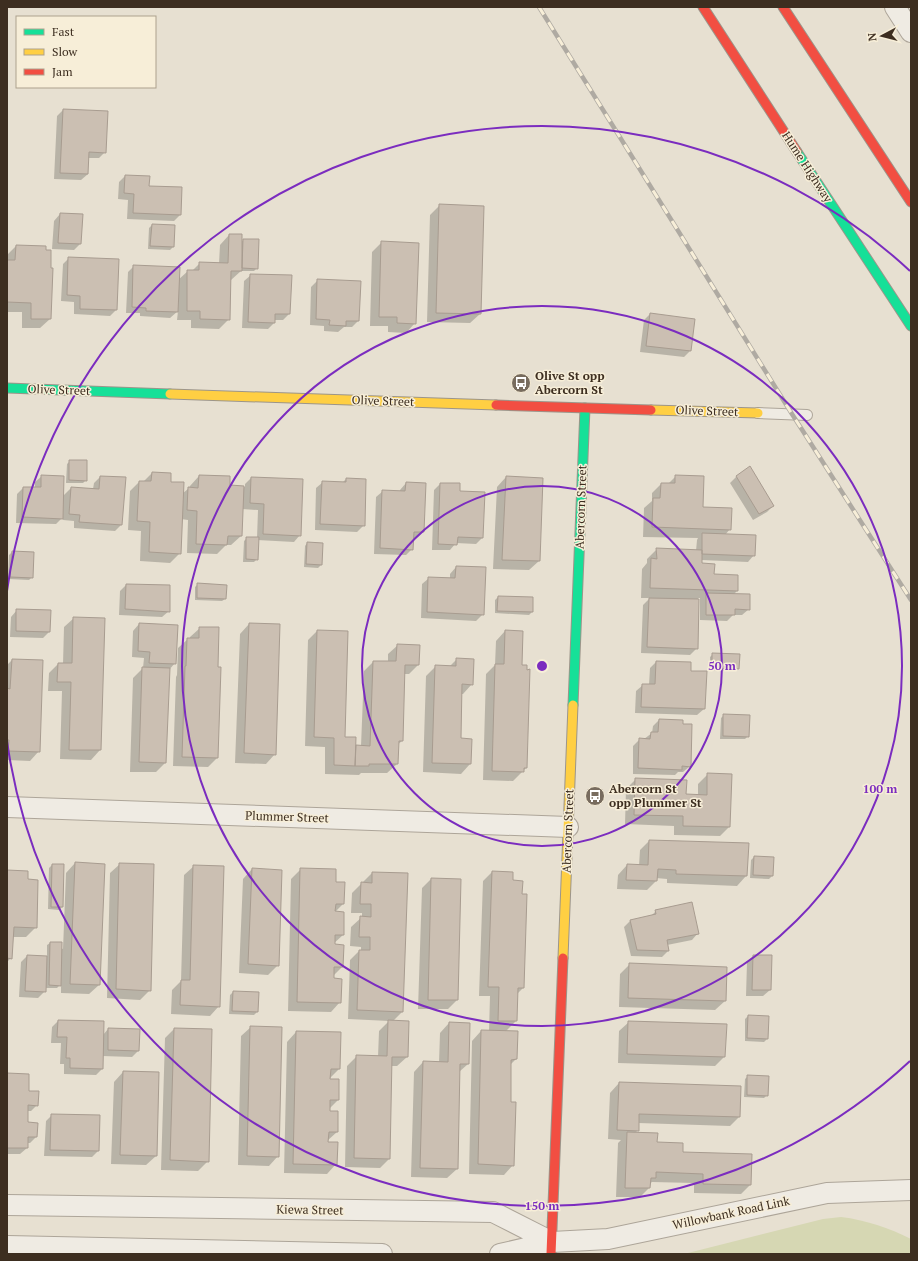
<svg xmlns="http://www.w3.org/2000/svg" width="918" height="1261" font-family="'PT Serif',serif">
<rect width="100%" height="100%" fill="#e7e0d1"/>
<!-- green -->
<path fill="#d6d7b3" d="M841,1217c25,3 48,11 70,22v15h-227l139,-35z"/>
<!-- shadow -->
<path fill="#0003" d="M63,110l42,42 -6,6h-11v16l-7,6 -27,-1 3,-63z
M125,176l23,11 32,28 -6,6 -47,-2 1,-19 -10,-1 1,-17z
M440,205l43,2 -3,107 -10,9 -43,-1 3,-107z
M60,214l20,30 -6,6 -22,-1 2,-28z
M152,225l21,22 -3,3 -22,-1 1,-21z
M229,235l12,7 3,-2 13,28 -3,3h-13l-10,9h-1l-1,39 -10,10 -28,-1v-8h-14l1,-9 -8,7 -30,-2v-3h-14l2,-41 6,-6 44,14 10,-9h4l8,-8 19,1 1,-19z
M382,242l33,81 -9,10 -18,-1v-6h-18l2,-74z
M16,246l29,1 5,72 -10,9h-18v-16h-15v-57z
M69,258l47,52 -6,6 -36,-2v-12l-13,-1 2,-37z
M251,275l38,39 -6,6h-9v3l-6,6 -26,-1 2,-47z
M318,280l40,41 -6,6h-8l-6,5 -14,-1v-5l-14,-1 1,-38z
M650,314l40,37 -6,6 -44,-5 4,-32z
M70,461l16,19 -3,3h-17l1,-19z
M750,468l23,38 -6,6 -14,8 -23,-37 6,-6z
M152,473l18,10 12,11 7,-6 1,-2 9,-10 30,10 16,1v-3l6,-6 49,57 -6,7 -37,-2v19l-3,3h-11l1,-21 3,-3h10l1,-28 -16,-1 -1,27 -10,9h-5l-9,9 -30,-1 1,-33 -7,-1 -1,34 -10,10 -30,-2 1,-30 -13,-1 2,-39 9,-9h4z
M42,476l21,20 8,-8 22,1 1,-6 6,-6 21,48 -6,6 -41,-3v-7l-11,-1v-3l-7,7 -40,-1 1,-29 6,-6h12v-6z
M676,476l26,32 28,21 -5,6 29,20 -6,7 -47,-2v4l12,11 24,16 -4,4 16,14 -7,6h-9l-6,6 -27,-1v-22h-2l-1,50 -7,7 -49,-2 2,-48 7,-7h-9l1,-29 5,-6v-4l10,-10 39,2 1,-11 1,-2 -55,-1 1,-29 8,-7v-8l9,-9h7z
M506,477l33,84 -10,9 -36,-1 4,-82z
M346,479l18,46 -7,7 -42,-2 1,-42 7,-6h20z
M406,483l17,49 -7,6h-3l-1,11 -6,6 -32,-1 2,-57 7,-6 17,1v-2z
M440,484l19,8 25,1 -2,45 -6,6 -20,-1 -6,7h-18l2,-60z
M307,543l14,22 -3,3 -14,-1 1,-21z
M12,552l20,25 -3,3 -21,-1 1,-24z
M456,567l27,47 -7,7 -55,-3 1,-34 7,-6 21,1v-5z
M198,584l27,15 -3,2 -27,-1v-13z
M126,585l43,26 -7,6 -43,-2 1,-24z
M498,597l34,15 -3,3 -34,-2v-13z
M17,610l32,22 -6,6 -33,-1 1,-20z
M74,618l30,1 -4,131 -9,10 -31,-1 2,-68h-14l1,-18 9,-9h5l1,-37z
M139,624l36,39 -6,7 -4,93 -9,9h-26l3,-94 10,-10 1,-10 -12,-1 1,-26z
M249,624l26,130 -9,10 -31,-1 5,-129z
M200,628l17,130 -9,9 -35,-1 3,-89 1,-2 1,-27 10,-9h2v-2z
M317,631l27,107 11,8h6l3,-75 9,-9h15v-8l10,-9 20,20 -9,9h-5l-2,67 -5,4v19l-10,9h-26l-2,2 -34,-1v-27l-20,-1 3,-106z
M505,631l16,35 5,102 -13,13 -30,-1 3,-106 9,-9 1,-24z
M713,654l25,14 -3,3 -25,-1v-13z
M457,659l15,25 -9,10h-2l-1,45 11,1 -1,24 -9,10 -38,-2 3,-96 10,-10 13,1z
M12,660l27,91 -9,10 -23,-1v-95z
M656,662l34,10 14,37 -7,6 -62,-2 1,-22 7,-6h6l1,-17z
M724,715l24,21 -3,3h-25l1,-21z
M659,720l23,1 8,45 -7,6h-5l-3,3 -42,-1v-28l7,-7h4l8,-6 1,-7z
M708,774l21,53 -9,9 -46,-1v-9l-49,-2 1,-35 10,-10 49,16h13v-11z
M649,841l98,3 -1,32 -9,10 -70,-3v-4l-11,-1v3l-9,9 -30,-1 1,-14 9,-10 12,1 1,-16z
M754,857l18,19 -3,3 -19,-1 1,-18z
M75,863l24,122 -10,9 -28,-1v-9l-4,4h-12v3l-7,7 -19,-1 2,-35 6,-6 20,1v-12l3,-2 13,6 3,-76z
M120,864l30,126 -10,10 -33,-2 3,-125z
M52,865l10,42 -3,3 -11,-1 1,-41z
M194,866l25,140 -9,10 -39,-2 1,-24 9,-9 3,-106z
M252,869l26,96 -10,10 -29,-2 4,-94z
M301,869l34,14 8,21 -8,8 8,1v22l-11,10 10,22 -9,9 7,26 -9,10 -43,-1 3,-132z
M7,871l20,9 9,47 -10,10h-14l-1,21 -4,4z
M492,872l31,116 -6,6 -1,27 -11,11 11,27 -6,6v38l3,62 -9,10 -35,-1 3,-133 9,-10 8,1 1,-36h-11l4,-115z
M372,873l30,139 -10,10 15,35 -10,9h-6l-2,93 -9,9 -35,-1 2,-101 10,-10 21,1 1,-26 10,-10 -41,-2 2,-59 9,-9h2v-4l-11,-1 1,-19 11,-10v-4h-11l1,-20z
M431,879l29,1 -3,120 -9,9h-30l4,-121z
M656,911l42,22 -6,7 -25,5 1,6 -6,6 -31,-1 -7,-29 6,-6 20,-4z
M753,956h18l-1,34 -7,6h-17l1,-34z
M630,964l95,37 -10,9 -96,-3 1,-33z
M233,992l24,20 -3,3 -25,-1 1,-19z
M748,1016l19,23 -3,3 -19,-1v-22z
M58,1021l45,1v13l5,-6 30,22 -6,6 -30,-1v13l-6,6 -32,-1v-10h-4l1,-21h-10l1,-16z
M629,1022l95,35 -9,9 -97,-3 1,-32z
M449,1023l19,41 -9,8 -2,97 -10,9 -36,-1 3,-105 9,-10 16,1 1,-30z
M251,1027l27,129 -9,10 -31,-1 3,-129z
M174,1029l34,132 -10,10 -37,-1 4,-132z
M296,1032l43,37 -11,11 10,20 -9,9 8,23 -10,9 9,23 -9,10 -43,-1 3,-131z
M123,1072l33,84 -10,9 -35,-1 3,-82z
M7,1074l21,18 9,13 -6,6h-4v12l9,14 -6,6h-3v5l-7,6h-13z
M748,1076l19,19 -3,3 -20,-1 1,-18z
M619,1083l120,34 -9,9 -92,-3v7l-3,3 47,20 69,2 -1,30 -9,9 -47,-1v-10l-42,-1 -3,2v4l-9,9h-24l2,-54 3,-3 -13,-1 2,-46z
M52,1115l46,36 -6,6 -48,-1 2,-35z"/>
<!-- building -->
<path fill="#cbbfb2" stroke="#a89c90" d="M63,109l45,2 -2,42 -17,-1 -1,22 -28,-1z
M125,175l25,1 -1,10 33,1 -1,28 -48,-2 1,-19 -10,-1z
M439,204l45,2 -3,108 -45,-1z
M60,213l23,1 -2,30 -23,-1z
M152,224l23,1 -1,22 -24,-1z
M229,234h13v37h-11l-1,49 -30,-1v-8h-13v-41h12v-8l29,1z
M243,239h16l-1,30 -16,-1z
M381,241l38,2 -3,81 -19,-1v-6h-18z
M16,245l30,1v4h5v18h2l-2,51h-20v-16l-24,-1v-42h8z
M68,257l51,2 -2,51 -37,-1v-13l-13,-1z
M133,265l47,2 -2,45 -32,-1v-3l-14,-1z
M250,274l42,1 -2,39h-15v9l-27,-1z
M317,279l44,2 -2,40h-13v5l-17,-1 1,-5 -14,-1z
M650,313l45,6 -4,32 -45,-5z
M69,460h18v21l-18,-1z
M750,466l24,40 -15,8 -23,-38z
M152,472l19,1v9h13l-3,72 -32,-2 1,-30 -13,-1 2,-40h12z
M41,475l23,1 -1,43 -41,-2 1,-30h18z
M199,475l31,1v9l14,1 -2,50h-14l-1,9 -31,-1 1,-33 -10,-1 1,-23 10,1z
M675,475l29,1 -1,31 29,1 -1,22 -79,-3 1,-29h7l1,-15h14z
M100,476l26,1 -4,48 -43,-3 1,-7 -11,-1 2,-27 28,2z
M506,476l37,2 -3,83 -38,-1z
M251,477l52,2 -2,57 -38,-2 1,-30 -14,-1z
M346,478l20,1 -1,47 -45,-2 2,-43 24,1z
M406,482l20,1 -2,49h-10l-1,18 -33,-2 2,-58 23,1z
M440,483h20v8l25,1 -2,46 -25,-1 -1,8 -19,-1z
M702,533l54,2 -1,21 -53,-2z
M246,537h13l-1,23 -12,-1z
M307,542l16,1 -1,22 -16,-1z
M656,548l46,2v13l13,1 -1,10 24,1v16l-88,-3 1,-30 6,1z
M12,551l22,1 -1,26 -23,-1z
M456,566l30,1 -2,48 -57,-3 1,-35 27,1z
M197,583l30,2 -1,14 -29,-1z
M126,584l44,1v27l-45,-3z
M706,593l44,1v16l-15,-1v6h-29z
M498,596l35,1v15l-36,-1z
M649,598l50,1 -1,50 -51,-2z
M16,609l35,1 -1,22 -34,-1z
M73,617l32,1 -4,132h-32l2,-68h-14l1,-19h14z
M139,623l39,2 -2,39 -27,-1 1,-11 -12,-1z
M249,623l31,1 -4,131 -32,-2z
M199,627h20l-1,40h3l-3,91 -36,-1 3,-91h1l1,-28h12z
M317,630l31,1 -3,106h11l-1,29 -21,-1v-27l-20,-1z
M505,630l18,1 -1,34h5v5l3,-1 -3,99h-3v4l-32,-1 3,-107h9z
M397,644l23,1 -1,20h-14l-2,76h-4l-1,23h-29v2h-14l1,-21 14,1 3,-85h23z
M712,653l28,1 -1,15 -27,-1z
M456,658l18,1 -1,26 -11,-1 -1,54 11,1 -1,25 -39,-1 3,-98 21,1z
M12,659l31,1 -3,92 -32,-1 1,-11h-2v-52l3,1z
M656,661l35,1v9h16l-2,38 -64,-2 1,-23h13z
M142,667l28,1 -4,95 -27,-1z
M723,714l27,1 -1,22 -26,-1z
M659,719l24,1v4h9l-1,43 -9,-1v4l-44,-2 1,-30 11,1 1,-7h7z
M707,773l25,1 -2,53 -47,-1v-10l-49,-1 1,-37 52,2 -1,14 21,1z
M649,840l100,3 -2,33 -71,-2v-4l-18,-1 -1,12 -31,-1 1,-16 21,1z
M754,856l20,1 -1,19 -20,-1z
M75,862l30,2 -5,121 -30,-1z
M119,863l35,1 -3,127 -35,-2z
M52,864h12l-1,43h-12z
M193,865l31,1 -4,141 -40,-2 1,-25h9z
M252,868l30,2 -3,96 -31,-2z
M300,868l36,1v13h9l-1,22h-8l-1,7 9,1v23h-9v9l9,1 -1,22h-9v11l8,1 -1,24 -44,-1z
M7,870l21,1v8l10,1 -1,48 -23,-1 -2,32 -5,-1z
M492,871l21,1v8l10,1 -1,13h5l-3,94h-6l-1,33h-19l1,-34h-11z
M372,872l36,1 -5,139 -46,-2 2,-60h11v-13h-11l1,-21 11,1v-13h-11l1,-22 11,1z
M431,878l30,1 -3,121h-30z
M692,902l7,32 -32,6 2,11 -32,-1 -7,-30 26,-6 -1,-4z
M50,942h12l-1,44 -12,-1z
M27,955l20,1 -1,36 -21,-1z
M753,955h19l-1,35h-19z
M629,963l98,4 -1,34 -98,-3z
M233,991l26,1 -1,20 -26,-1z
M748,1015l21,1 -1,23 -21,-1z
M58,1020l46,1 -1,48 -33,-1v-10h-4l1,-21h-10z
M388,1020l21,1 -1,36h-16l-2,102 -36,-1 2,-103 31,1z
M628,1021l99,3 -2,33 -98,-3z
M449,1022l21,1 -1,41h-9l-2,105 -38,-1 3,-107 25,1z
M250,1026l32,1 -3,130 -32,-1z
M108,1028l32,1 -1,22 -31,-1z
M174,1028l38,1 -3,133 -39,-2z
M481,1030l37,1 -1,28 -6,1v42h5l-2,64 -36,-2z
M296,1031l45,1 -1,37h-9l-1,10h9v21h-9v11h8v21h-9l-1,10h10l-1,23 -44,-1z
M123,1071l36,1 -2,84 -37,-1z
M7,1073l22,1v17h10l-1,15 -10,-1v17l10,1 -1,14h-9v11h-21z
M747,1075l22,1 -1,20 -21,-1z
M619,1082l122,4 -1,31 -101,-3v17l-22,-1z
M51,1114l49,1 -1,36 -49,-1z
M627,1132l31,1 -1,9 26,1v9l69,2 -1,31 -48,-1v-10l-47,-2v6h-5l-1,10h-25z"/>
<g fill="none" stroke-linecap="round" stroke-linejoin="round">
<!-- lane casing -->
<g stroke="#ada599" stroke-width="12">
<path id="lane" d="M758,413l49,2"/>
</g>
<!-- street casing -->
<g stroke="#ada599" stroke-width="22">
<path id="street" d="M895,7l16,25
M7,807l561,20
M7,1205l486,7 59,30
M7,1246l375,8
M500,1254l52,-12 56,-3 219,-46 84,-3"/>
</g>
<!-- fast casing -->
<g stroke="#9c958a" stroke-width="11">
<path id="fast" d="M797,152l114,174
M7,388l163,6
M573,705l12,-297"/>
</g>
<!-- slow casing -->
<g stroke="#9c958a" stroke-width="11">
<path id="slow" d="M170,394l326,11
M651,410l107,3
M563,958l10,-253"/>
</g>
<!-- jam casing -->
<g stroke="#9c958a" stroke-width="11">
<path id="jam" d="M703,7l94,145
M783,7l128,195
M496,405l155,5
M551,1254l12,-296"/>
</g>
<!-- lane -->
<use href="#lane" stroke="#efebe3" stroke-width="10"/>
<!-- street -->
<use href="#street" stroke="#efebe3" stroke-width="20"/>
<!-- fast -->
<use href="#fast" stroke="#16e098" stroke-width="9"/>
<!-- slow -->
<use href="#slow" stroke="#ffcf43" stroke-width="9"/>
<!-- jam -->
<use href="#jam" stroke="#f24e42" stroke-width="9"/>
<!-- rail casing -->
<g stroke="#afaaa2" stroke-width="4.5">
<path id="rail" d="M539,7l253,407 119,186"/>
</g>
<!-- rail -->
<use href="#rail" stroke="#f7eed8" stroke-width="3" stroke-dasharray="9" stroke-linecap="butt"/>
</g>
<!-- distance rings -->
<g fill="none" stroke="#7b2cbf" stroke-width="2">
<circle cx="542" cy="666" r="180"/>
<circle cx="542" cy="666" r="360"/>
<path d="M910 1061A540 540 0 0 1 7 741M7 591A540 540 0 0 1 910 271"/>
</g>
<!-- icons -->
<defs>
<g id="bus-disc" transform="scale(1)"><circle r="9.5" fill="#786c5e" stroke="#f7eed8"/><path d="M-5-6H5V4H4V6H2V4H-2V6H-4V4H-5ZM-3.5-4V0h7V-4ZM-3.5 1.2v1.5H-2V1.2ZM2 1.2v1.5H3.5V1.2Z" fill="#fff"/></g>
</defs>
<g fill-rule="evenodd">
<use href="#bus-disc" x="521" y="383"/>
<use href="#bus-disc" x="595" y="796"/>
</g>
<g text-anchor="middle" stroke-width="3" stroke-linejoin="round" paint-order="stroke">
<!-- street labels -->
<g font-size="12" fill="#3d2e20" stroke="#f7eed8">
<text transform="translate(807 167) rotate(57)" y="4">Hume Highway</text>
<text transform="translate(59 390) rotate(2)" y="4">Olive Street</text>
<text transform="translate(383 401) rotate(2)" y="4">Olive Street</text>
<text transform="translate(707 411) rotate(2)" y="4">Olive Street</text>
<text transform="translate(581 507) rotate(-88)" y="4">Abercorn Street</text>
<text transform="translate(287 817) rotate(2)" y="4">Plummer Street</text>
<text transform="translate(568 831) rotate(-88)" y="4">Abercorn Street</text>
<text transform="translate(310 1210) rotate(1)" y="4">Kiewa Street</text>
<text transform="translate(731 1213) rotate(-12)" y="4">Willowbank Road Link</text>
</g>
<!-- poi labels -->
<g font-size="12" font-weight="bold" fill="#3d2e20" stroke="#f7eed8" text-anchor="start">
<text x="535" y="380">Olive St opp<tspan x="535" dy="14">Abercorn St</tspan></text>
<text x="609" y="793">Abercorn St<tspan x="609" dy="14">opp Plummer St</tspan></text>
</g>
</g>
<circle cx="542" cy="666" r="6" fill="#7b2cbf" stroke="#f7eed8" stroke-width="2"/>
<g font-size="12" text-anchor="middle" font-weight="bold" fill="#7b2cbf" stroke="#f7eed8" stroke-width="3" stroke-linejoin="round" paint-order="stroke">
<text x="722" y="670">50 m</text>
<text x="880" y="793">100 m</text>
<text x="542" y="1210">150 m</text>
</g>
<!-- border -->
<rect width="918" height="1261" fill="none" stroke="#3d2e20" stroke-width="16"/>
<!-- legend -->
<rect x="16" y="16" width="140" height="72" fill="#f7eed8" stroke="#ada18e"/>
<rect x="24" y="29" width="20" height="6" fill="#16e098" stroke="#ada18e"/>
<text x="52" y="36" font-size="12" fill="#3d2e20">Fast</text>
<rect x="24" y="49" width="20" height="6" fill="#ffcf43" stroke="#ada18e"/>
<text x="52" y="56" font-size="12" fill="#3d2e20">Slow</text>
<rect x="24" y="69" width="20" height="6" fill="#f24e42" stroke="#ada18e"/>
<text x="52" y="76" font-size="12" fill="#3d2e20">Jam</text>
<!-- north arrow -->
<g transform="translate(882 36) rotate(263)" stroke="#f7eed8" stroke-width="3" paint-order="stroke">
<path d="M0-3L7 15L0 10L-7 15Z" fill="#3d2e20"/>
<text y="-6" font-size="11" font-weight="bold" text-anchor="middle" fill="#3d2e20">N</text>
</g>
</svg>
